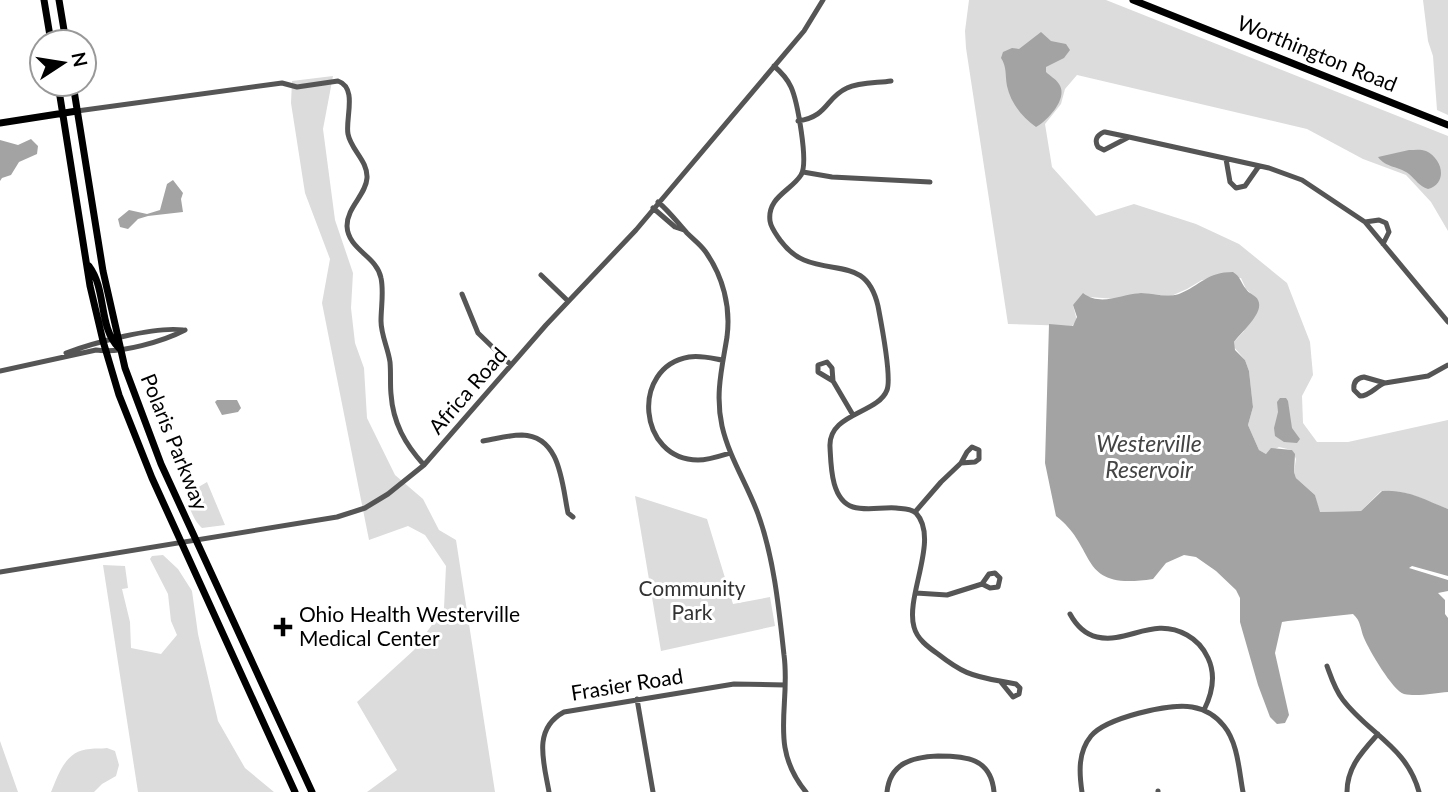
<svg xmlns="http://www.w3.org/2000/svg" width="1448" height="792" font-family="Lato,sans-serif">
<rect width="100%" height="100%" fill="#fff"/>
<!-- green -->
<path fill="#dcdcdc" d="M969,0h137l342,136v95l-17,-29 -25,-27 -43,-16 -56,-30 -230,-54 -12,14 -4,15 -16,20 7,43 44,49 38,-12 62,20 43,20 48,39 23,59 3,33 -11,21 1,27 14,19h31l100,-22v89c-23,-8 -41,-20 -67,-18l-20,20 -42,1 -4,-17 -19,-17 -2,-6 2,-13 -4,-9 -13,-3 -13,7 -7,-4 -11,-25 5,-18 -4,-36 -4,-11 -12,-14 1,-4 10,-11 11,-34 -9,-8 -5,-11 -39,2 -15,9 -16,7 -32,-3 -23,6 -27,-2 -16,8 4,16 -5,5 -64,-2 -42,-276 -1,-17z
M1423,0h25v115l-11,-5 -4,-54 -5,-15z
M333,76l-10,53 12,91 18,53 -2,35 4,35 9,25 3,50 28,57 28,24 16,31 17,10 39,252h-128l30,-22 -40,-68 57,-52 30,-42 2,-42 -21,-31 -17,-9 -39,14 -47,-237 8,-44 -25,-66 -14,-90 1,-22z
M207,482l18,43 -23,3c-9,-8 -13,-22 -17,-33z
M635,496l72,23 26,85 37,-7 5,29 -114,25z
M163,555l15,14 14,22 6,43 20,87 27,47 29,24h-136l-35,-227 22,1 3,22 -6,1 8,33 1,26 30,6 16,-19 -6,-14 -3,-27 -18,-35 2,-3z
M0,741l18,51h-18z
M107,748l8,3 4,14 -3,11 -14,8 -8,8h-43c8,-19 15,-42 39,-43 6,-1 11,0 17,-1z"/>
<!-- water -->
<path fill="#a3a3a3" d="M1041,32l10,9 15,3 4,6 -6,8 -18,9v5c4,4 10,7 13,12 10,14 -12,37 -23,43 -13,-9 -25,-23 -29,-41 -2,-11 0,-19 -6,-28l2,-6 9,-4 7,1z
M31,139l7,7 -1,8 -18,8 -8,13 -9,3 -2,3v-41l18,5z
M1409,150c5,0 12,-1 17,1 17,8 22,32 2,38 -9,-3 -12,-9 -19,-15 -10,-8 -23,-6 -31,-17z
M173,180l10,13 -2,6 2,13 -35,4 -10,3 -10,10 -8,-2 -2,-8 11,-9 18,4 13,-4 7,-26z
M1233,272c8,5 7,10 13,17 3,5 10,6 12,11 7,13 -18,33 -24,42l1,8 10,10 4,11 4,36 -5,18 11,25 7,4 5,-6 21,2 3,4 -1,18 2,6 19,17 5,17 41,-1 21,-20c25,-2 43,9 66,18v67l-36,-10 -3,2 39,12v11l-10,2 7,7v14l3,4v74c-13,1 -31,5 -44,2 -11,-3 -35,-44 -40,-56 -4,-10 -3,-17 -11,-24l-65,7 -6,1 -7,31 14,62 -4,8 -8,1 -7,-7 -12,-32 -18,-63v-24l-4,-8 -20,-19 -20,-14 -12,-2 -18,8 -13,16c-77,12 -54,-30 -97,-63l-11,-53 4,-139 24,2 4,-9 -4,-12 10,-12c18,14 38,1 58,0 12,0 25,5 38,1 22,-9 28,-22 54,-22z
M1280,398h6l2,3 4,27 8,11 -3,4 -13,-1 -9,-6 -1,-8 4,-16 -1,-10z
M217,400h20l4,8 -3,4 -16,3 -7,-13z"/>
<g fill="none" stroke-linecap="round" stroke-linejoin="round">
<!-- minor -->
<path stroke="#555" stroke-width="5" d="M774,66c7,6 13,12 17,21 6,13 18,76 10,88 -10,16 -34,22 -31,46 1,7 6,13 10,19 6,8 14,16 24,20 33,14 63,-1 74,46 3,16 14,71 9,84 -9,24 -59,23 -57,57 1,19 1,53 23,60 13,4 29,0 43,1 6,1 14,0 20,5 24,26 -11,83 -2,114 3,12 14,20 24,27 23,18 33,22 62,27
M77,111l205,-28 15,4 41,-6c20,7 7,38 10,53 3,16 20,27 19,44 -1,17 -20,29 -20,48 1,24 30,30 34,52 3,14 0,29 0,43 0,14 7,27 9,41 1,11 0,22 1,32 2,29 14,50 33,71
M798,121c31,-5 27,-23 49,-33 12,-6 31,-5 44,-7
M1104,132h1l24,5 -25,13 -6,-3c-4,-7 -1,-12 6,-15z
M1129,137l140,31 33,12 63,42 83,100
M1226,159l4,23 6,6 9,-2 14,-20
M803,172l29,5 98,5
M658,202c11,9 19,20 29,31 6,6 13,11 18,18 18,25 26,56 22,86 -5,31 -12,57 -5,89 7,31 25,58 36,88 16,44 21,95 26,141 7,51 -16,91 22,137
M653,208l22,19 9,3
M1365,222l14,-2 7,3 3,9 -6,12
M541,275l27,26
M462,294l16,39 33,32
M66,353c27,-10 89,-27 117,-23
M722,360c-11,-2 -22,-5 -33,-3 -59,10 -51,103 9,103 11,0 22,-4 32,-7
M827,362l5,6 1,13 -15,-9v-7z
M0,371l96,-21c24,4 68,-9 89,-20
M1364,377l21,6c-9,3 -15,13 -25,13l-6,-6c-1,-8 3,-12 10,-13z
M833,381l20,34
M1385,383l43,-7 20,-11
M483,441c13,-2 26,-6 39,-6 39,1 40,50 46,78l5,4
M972,447l7,3v9l-4,3 -14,1 6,-11z
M915,512l26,-30 20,-19
M0,572l337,-55 28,-9 23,-14 36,-29 122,-140 90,-95 168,-199 19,-31
M995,573l5,5 -2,9 -8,1 -8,-4 7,-10z
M916,593l31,2 35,-11
M1070,614c6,11 14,20 27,23 31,7 56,-21 90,-2 9,5 17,14 21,23 8,17 4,36 -4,52
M1327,666c4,11 8,24 16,34 26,34 64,47 76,92
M1000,681l16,3 4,4 -1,6 -6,3z
M637,699l16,93
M1158,791v1
M549,792c-5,-29 -17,-63 15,-80l170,-28 51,1
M887,792c3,-29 25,-35 51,-36 28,0 53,2 56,36
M1082,792c-3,-20 -4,-40 9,-56 15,-18 78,-33 101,-29 12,2 24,9 32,19 14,17 15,45 19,66
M1347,792c0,-25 15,-40 31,-58"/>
<!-- major -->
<path stroke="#000" stroke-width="7" d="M44,0l7,42
M59,0l7,42
M1133,0l315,125
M58,84l32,202 13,55 16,54 33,83 143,314
M73,84l30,187 22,97 36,96 151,328
M0,123l77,-12
M89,266c18,24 9,61 30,82"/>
</g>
<!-- markers -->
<path fill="#000" stroke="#fff" stroke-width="2.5" d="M279.5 616.5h7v7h7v7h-7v7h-7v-7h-7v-7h7z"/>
<g text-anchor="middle" stroke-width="6" stroke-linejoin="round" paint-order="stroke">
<!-- street labels -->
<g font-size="21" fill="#000" stroke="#fff">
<text transform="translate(1317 54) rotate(22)" y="7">Worthington Road</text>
<text transform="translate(468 391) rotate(-49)" y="7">Africa Road</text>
<text transform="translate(174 442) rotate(68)" y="7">Polaris Parkway</text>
<text transform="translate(627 685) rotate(-9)" y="7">Frasier Road</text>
</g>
<!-- park labels -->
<g font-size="21" fill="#333" stroke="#fff">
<text x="692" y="596">Community<tspan x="692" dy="24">Park</tspan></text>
</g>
<!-- poi labels -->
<g font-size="21" fill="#000" stroke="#fff" text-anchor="start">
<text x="299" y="622">Ohio Health Westerville<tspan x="299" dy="24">Medical Center</tspan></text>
</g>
<!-- water labels -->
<g font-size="23" font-style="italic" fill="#444" stroke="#fff">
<text x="1149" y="452">Westerville<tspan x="1149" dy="26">Reservoir</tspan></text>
</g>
</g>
<!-- north arrow -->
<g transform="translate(63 63) rotate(78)"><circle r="33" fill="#ffffff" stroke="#999999" stroke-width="2"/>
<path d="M0-5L12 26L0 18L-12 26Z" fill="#000000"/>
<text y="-10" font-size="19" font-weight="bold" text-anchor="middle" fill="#000000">N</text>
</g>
</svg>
